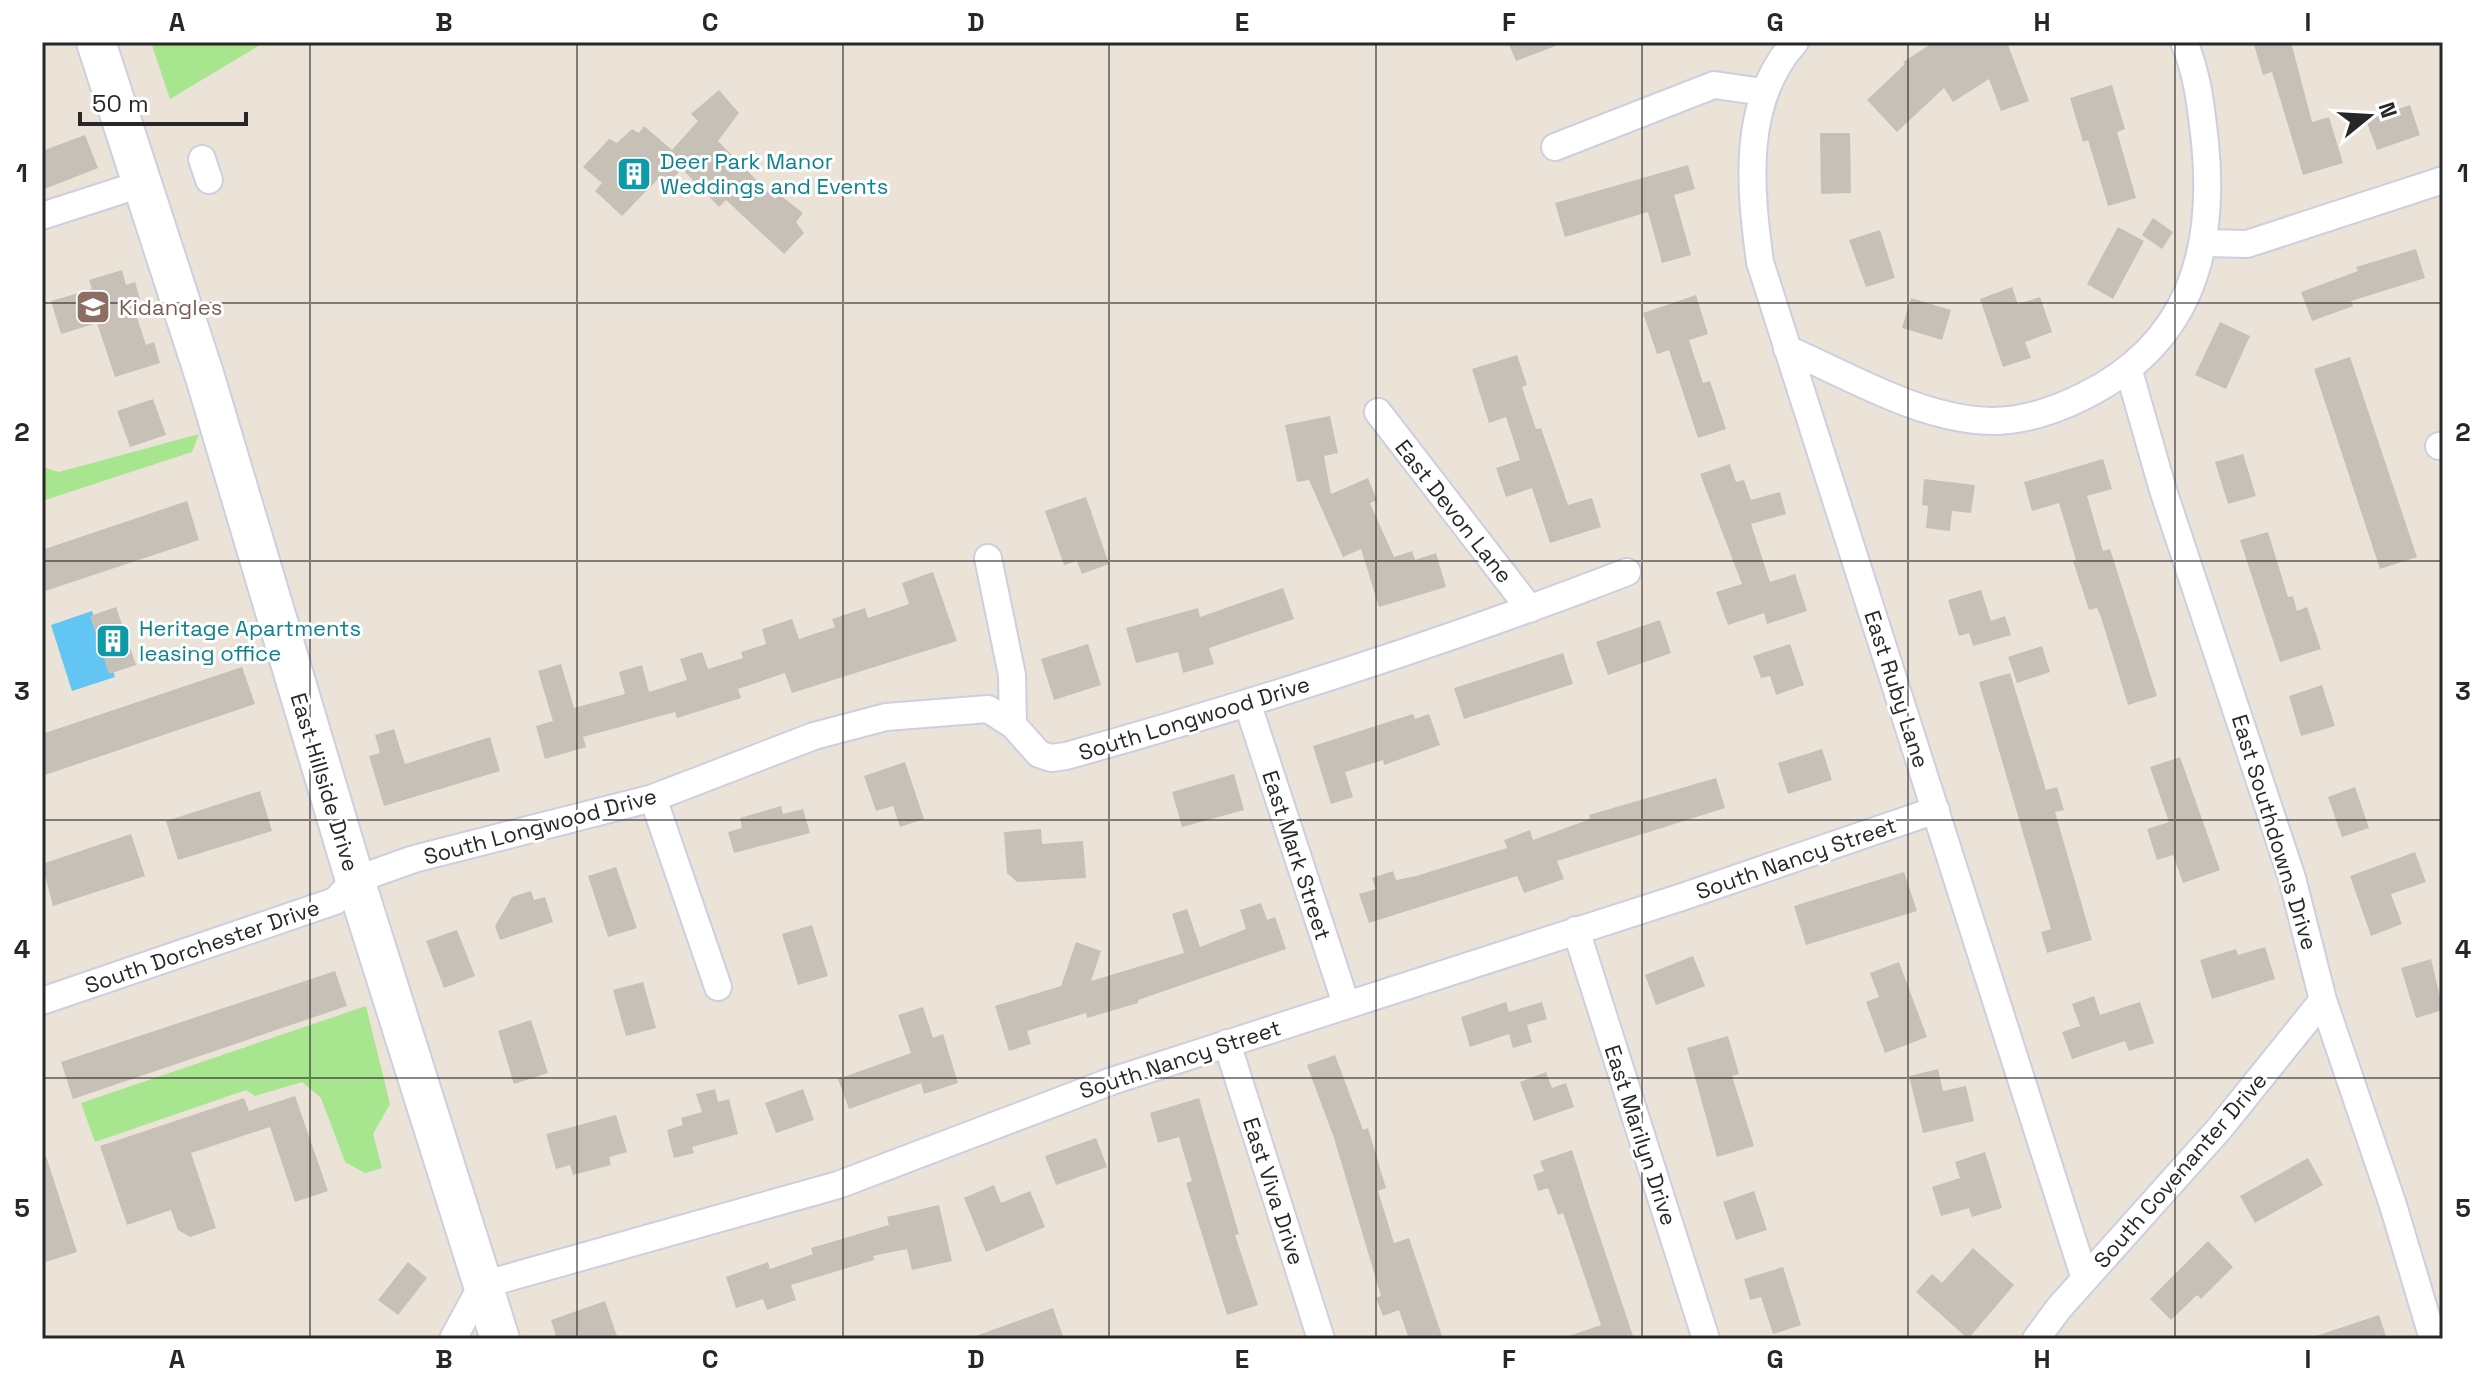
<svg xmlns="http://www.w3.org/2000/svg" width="2485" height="1381" font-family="'Space Grotesk',sans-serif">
<rect width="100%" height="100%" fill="#ebe3d7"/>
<!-- green -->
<path fill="#a8e58f" d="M151,42h114l-95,57z
M199,434l-7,18 -150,49v-34l17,5z
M366,1006l24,98 -17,30 9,34 -17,5 -20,-11 -24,-64 -19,-16 -47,14 -9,-6 -151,52 -14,-39z"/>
<!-- water -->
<path fill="#62c5f4" d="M92,611l23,66 -43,14 -21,-66z"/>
<!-- building -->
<path fill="#c6c0b7" d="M1508,42h54l1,1 -47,18z
M1934,42h73l22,59 -28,10 -12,-32 -36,23 -9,-14 -47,44 -30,-32 38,-36 -2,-2z
M2253,42h38l21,80 17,-5 14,46 -40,12 -31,-103 -9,3z
M2112,85l13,44 -8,3 19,66 -28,8 -20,-66 -5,2 -13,-44z
M719,90l20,23 -21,28 57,58 5,-4 23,18 -7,9 8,11 -20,21 -58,-54 -7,7 -37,-38 -17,17 -7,-7 -36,37 -27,-25 7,-8 -19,-16 26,-28 8,4 15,-14 7,4 5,-7 28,24 26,-29 -7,-7z
M2410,105l10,30 -43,15 -11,-30z
M1820,133h30l1,60 -30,1z
M85,135l13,33 -56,22v-39z
M1688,165l7,24 -21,6 17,60 -29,8 -14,-51 -83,25 -10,-34z
M2153,218l20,14 -11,17 -20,-14z
M2118,227l26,14 -31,58 -26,-15z
M1880,230l15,48 -29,9 -17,-47z
M2416,249l9,29 -74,23 2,5 -41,15 -11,-29 57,-21 -2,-4z
M122,270l4,15 9,-3 5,17 -8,3 14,43 8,-3 6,21 -45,14 -18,-54 -36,11 -10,-33 41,-12 -3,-9z
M2012,287l6,17 22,-7 12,35 -27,10 6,16 -28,9 -23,-68z
M1696,295l12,39 -19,6 14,43 7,-2 16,48 -28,9 -29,-88 -12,4 -14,-41z
M1911,298l40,12 -9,30 -40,-12z
M2220,322l30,14 -24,53 -31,-14z
M1517,355l10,30 -5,2 14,42 5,-1 27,77 24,-7 9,29 -51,16 -18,-55 -26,9 -10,-29 24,-8 -14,-43 -17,6 -17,-54z
M2350,357l67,200 -37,12 -66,-200z
M153,399l13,36 -36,12 -13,-36z
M1330,416l8,37 -14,3 7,38 37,-16 9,22 -7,3 24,54 18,-6 3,9 21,-7 10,34 -67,20 -18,-58 -18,8 -34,-77 -12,2 -12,-57z
M2243,454l13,42 -28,8 -13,-42z
M2103,459l9,30 -25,7 16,55 7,-2 47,147 -29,9 -27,-88 -4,-9 -8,2 -16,-49 3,-1 -17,-57 -27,8 -8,-29z
M1730,464l6,18 8,-2 7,20 29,-8 6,22 -35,10 19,58 25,-8 12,37 -40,13 -3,-11 -36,12 -12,-33 26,-8 -42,-110z
M1924,479l51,6 -4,28 -19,-2 -2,20 -24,-3 2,-22 -6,-1z
M1086,497l23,67 -27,10 -5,-13 -13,4 -19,-54z
M187,501l12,39 -157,52v-42z
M2268,532l20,65 5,-1 4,15 10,-4 14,42 -41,13 -40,-122z
M933,572l24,69 -165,52 -7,-20 -47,16 3,9 -64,20 -2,-6 -92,25 3,10 -41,12 -9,-33 17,-5 -15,-50 23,-7 13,44 51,-14 -6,-22 23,-7 7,27 38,-12 -7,-21 22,-7 6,17 35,-11 -2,-6 25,-8 -4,-15 30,-10 7,20 36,-12 -3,-8 33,-11 3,10 41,-14 -7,-21z
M1283,588l11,31 -85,29 5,16 -31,9 -5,-21 -42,11 -10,-35 72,-20 2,9z
M1981,590l10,31 14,-5 6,19 -38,11 -4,-13 -10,3 -11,-36z
M116,607l20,58 -27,9 -19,-58z
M1660,620l11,33 -63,22 -12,-33z
M1088,644l13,41 -47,15 -13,-41z
M1790,644l14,41 -28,10 -6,-19 -9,2 -8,-22z
M2042,646l8,26 -33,11 -9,-26z
M1563,653l10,31 -109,35 -10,-31z
M242,667l13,37 -213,72v-42z
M2010,673l36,117 11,-3 7,23 -9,2 37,128 -45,13 -6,-21 10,-3 -72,-247z
M2322,685l13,41 -34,10 -12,-40z
M1413,714l2,5 14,-5 11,31 -56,20 -1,-5 -38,12 8,25 -22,7 -18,-58z
M394,729l11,35 85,-27 10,34 -116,35 -15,-50 11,-3 -5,-18z
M1822,749l10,31 -44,14 -10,-31z
M2180,757l40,113 -37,13 -10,-28 -16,5 -10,-31 22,-7 -19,-55z
M905,762l19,57 -24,8 -7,-21 -17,5 -12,-35z
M1234,774l10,36 -62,17 -10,-35z
M1716,778l9,30 -168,53 7,18 -40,14 -7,-17 -148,47 -10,-29 17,-5 -4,-11 21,-7 3,9 20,-4 91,-28 -3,-8 26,-10 3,10 57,-21 -1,-4z
M2355,787l14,41 -27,9 -14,-40z
M260,791l12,40 -94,29 -12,-39z
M781,806l2,8 20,-5 7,24 -76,20 -6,-21 14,-4 -2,-10z
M1041,829l1,15 41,-3 3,37 -69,4 -10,-9 -3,-41z
M131,834l14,42 -92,30 -11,-42z
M2415,852l11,30 -35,12 11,30 -31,12 -21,-60z
M616,867l21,61 -29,9 -20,-61z
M1904,872l13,39 -111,34 -12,-39z
M531,891l3,9 11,-3 8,25 -53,18 -5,-14 17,-29z
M1261,903l6,17 8,-3 11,32 -148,51v3l-51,15 -1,-5 -59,18 4,13 -22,7 -14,-45 66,-20 15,-44 25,9 -10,30 93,-28 -12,-39 15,-5 13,38 46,-18 -6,-19z
M812,925l16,51 -30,9 -16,-51z
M457,930l18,46 -31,12 -18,-47z
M2265,947l10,32 -63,20 -12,-39 36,-11 2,6z
M1693,956l12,30 -49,19 -11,-30z
M2431,959l12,51 -27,8 -15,-50z
M1899,962l28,75 -42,16 -19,-51 13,-5 -9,-24z
M335,971l12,35 -274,93 -12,-37z
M643,982l13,46 -30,8 -13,-46z
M2094,996l6,19 40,-13 14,41 -25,8 -4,-10 -53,18 -10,-27 18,-6 -8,-22z
M1506,1002l3,10 33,-10 5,17 -20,6 5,17 -19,6 -4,-14 -39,13 -9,-30z
M923,1007l10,31 10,-4 15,49 -34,11 -3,-11 -72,26 -11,-30 73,-26 -13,-38z
M531,1020l17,53 -34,11 -16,-53z
M1728,1036l11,38 -7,2 22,70 -37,11 -30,-109z
M1335,1055l28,75 5,-2 18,60 -8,3 16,52 15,-5 34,101h-34l-10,-29 -16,6 -7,-18 5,-2 -47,-158 -27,-73z
M1938,1069l5,22 23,-5 8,35 -51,12 -14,-57z
M1546,1072l6,16 14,-5 8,24 -40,14 -14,-39z
M715,1089l3,13 11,-3 9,35 -46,13 2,6 -20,5 -7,-28 16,-5 -2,-7 21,-6 -6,-18z
M803,1089l11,31 -38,13 -11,-30z
M295,1096l33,95 -33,11 -25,-75 -79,26 25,75 -26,9 -12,-7 -7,-20 -44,15 -27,-79 144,-48 5,13z
M1199,1098l40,136 -4,1 23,70 -31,10 -41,-132 6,-2 -13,-44 -21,6 -8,-30z
M616,1115l11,37 -18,5 2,8 -38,10 -3,-10 -14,4 -10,-35z
M1096,1138l11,29 -51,18 -11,-29z
M1572,1150l17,54 45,135h-65v-3l32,-11 -38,-112 -5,2 -10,-27 -10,3 -5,-16 11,-4 -4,-10z
M1985,1152l17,56 -30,9 -3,-9 -28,8 -9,-29 28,-9 -5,-16z
M46,1156l31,96 -35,11v-106z
M2308,1158l15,27 -68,38 -15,-27z
M994,1185l7,18 29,-12 15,36 -59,25 -22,-54z
M1754,1191l13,39 -31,10 -13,-38z
M939,1205l13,56 -40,9 -5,-21 -34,7 1,4 -83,25 5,15 -29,10 -4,-11 -27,9 -10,-31 42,-15 2,7 43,-15 -2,-6 78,-23 -2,-8z
M2208,1241l25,26 -32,32 -4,-4 -26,25 -21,-21z
M1973,1248l41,37 -46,54 -52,-47 16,-18 10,9z
M408,1262l19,16 -29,37 -20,-15z
M1783,1267l18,58 -28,9 -12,-37 -11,3 -6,-21z
M605,1301l13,38h-61l-6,-19z
M1053,1308l11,31h-91v-2z
M2379,1315l8,24h-70l-1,-3z"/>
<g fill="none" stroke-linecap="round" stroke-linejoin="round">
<!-- minor casing -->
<g stroke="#cccfe1" stroke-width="30">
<path id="minor" d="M1795,42c-54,60 -45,146 -35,220l325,1017
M1555,147l159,-62 50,7
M202,159l7,21
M42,216l99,-32
M2205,243l42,1 196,-64
M1787,349c63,27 134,71 205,72 32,0 64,-11 92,-25 105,-52 132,-143 121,-254 -4,-34 -7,-67 -21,-100
M2129,371l34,119 129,388 31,122 70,205 40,134
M1378,412l152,197
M2439,446l4,-1
M988,558l24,117 1,50
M1248,705l98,299
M653,798l65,189
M1576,930l130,409
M42,1001l293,-100 20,-21 59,-21 239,-61 161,-62 72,-19 102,-8 25,16 26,29 12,4 15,-2c190,-53 377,-113 561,-184
M1227,1043l94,296
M453,1339l29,-54 356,-100 274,-104 567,-183 257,-88
M2036,1339l23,-31 161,-180 103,-128"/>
</g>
<!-- secondary casing -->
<g stroke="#cccfe1" stroke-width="42">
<path id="secondary" d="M96,42l109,335 150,503 145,459"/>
</g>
<!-- minor -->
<use href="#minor" stroke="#fff" stroke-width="26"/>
<!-- secondary -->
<use href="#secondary" stroke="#fff" stroke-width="38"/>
</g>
<!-- grid -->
<path fill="none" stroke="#272727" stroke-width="2" stroke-opacity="0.55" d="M310,42v1297M577,42v1297M843,42v1297M1109,42v1297M1376,42v1297M1642,42v1297M1908,42v1297M2175,42v1297M42,303h2401M42,561h2401M42,820h2401M42,1078h2401"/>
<!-- icons -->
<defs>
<g id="building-square" transform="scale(1.8)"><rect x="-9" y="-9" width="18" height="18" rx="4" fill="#0f9aa8" stroke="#fff"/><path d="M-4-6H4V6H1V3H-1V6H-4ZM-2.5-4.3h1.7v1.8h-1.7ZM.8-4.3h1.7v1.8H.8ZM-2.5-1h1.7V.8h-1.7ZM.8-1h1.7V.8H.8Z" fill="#fff"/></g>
<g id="school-square" transform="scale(1.8)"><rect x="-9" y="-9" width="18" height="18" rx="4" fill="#8d6e63" stroke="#fff"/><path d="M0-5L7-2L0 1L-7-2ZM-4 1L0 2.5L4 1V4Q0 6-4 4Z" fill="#fff"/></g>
</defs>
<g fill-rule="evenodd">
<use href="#building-square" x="634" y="174"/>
<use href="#school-square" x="93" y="307"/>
<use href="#building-square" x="113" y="641"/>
</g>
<g text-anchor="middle" stroke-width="6" stroke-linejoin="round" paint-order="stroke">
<!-- culture labels -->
<g font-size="22" fill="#0d838f" stroke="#fff" text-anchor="start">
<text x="660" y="169">Deer Park Manor<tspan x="660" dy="25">Weddings and Events</tspan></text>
<text x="139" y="636">Heritage Apartments<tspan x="139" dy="25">leasing office</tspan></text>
</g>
<!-- education labels -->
<g font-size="22" fill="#785e54" stroke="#fff" text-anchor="start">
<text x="119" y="315">Kidangles</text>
</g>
<!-- street labels -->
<g font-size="22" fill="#272727" stroke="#fff">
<text transform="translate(1454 511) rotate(52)" y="8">East Devon Lane</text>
<text transform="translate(1897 689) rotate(72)" y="8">East Ruby Lane</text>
<text transform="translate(1194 718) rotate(-17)" y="8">South Longwood Drive</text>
<text transform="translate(325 782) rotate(73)" y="8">East Hillside Drive</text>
<text transform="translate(540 826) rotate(-15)" y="8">South Longwood Drive</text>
<text transform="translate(2275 832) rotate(73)" y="8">East Southdowns Drive</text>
<text transform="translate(1297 855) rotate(72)" y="8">East Mark Street</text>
<text transform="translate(1796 858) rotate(-19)" y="8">South Nancy Street</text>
<text transform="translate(202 946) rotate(-19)" y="8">South Dorchester Drive</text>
<text transform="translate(1180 1059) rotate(-18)" y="8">South Nancy Street</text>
<text transform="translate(1641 1135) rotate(72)" y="8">East Marilyn Drive</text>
<text transform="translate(2180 1170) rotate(-49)" y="8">South Covenanter Drive</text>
<text transform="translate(1274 1191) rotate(72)" y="8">East Viva Drive</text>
</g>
</g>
<!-- border -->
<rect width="2485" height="1381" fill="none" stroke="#ffffff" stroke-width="88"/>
<!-- north arrow -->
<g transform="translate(2369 116) rotate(72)" stroke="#ffffff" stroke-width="6" paint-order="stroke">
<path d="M0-6L14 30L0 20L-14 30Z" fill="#272727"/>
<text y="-12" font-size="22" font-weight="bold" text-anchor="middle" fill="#272727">N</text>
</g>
<!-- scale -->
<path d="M80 112v12h166v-12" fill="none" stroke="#272727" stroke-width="4"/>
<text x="92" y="112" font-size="24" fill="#272727" stroke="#ffffff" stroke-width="6" paint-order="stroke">50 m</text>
<rect x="44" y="44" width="2397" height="1293" fill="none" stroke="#272727" stroke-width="3"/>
<g font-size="26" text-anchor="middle" font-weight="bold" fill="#272727">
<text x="177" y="31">A</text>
<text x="444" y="31">B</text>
<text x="710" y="31">C</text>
<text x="976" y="31">D</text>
<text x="1242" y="31">E</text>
<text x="1509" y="31">F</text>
<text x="1775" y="31">G</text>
<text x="2042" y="31">H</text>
<text x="2308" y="31">I</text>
<text x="22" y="182">1</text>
<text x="2463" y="182">1</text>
<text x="22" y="441">2</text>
<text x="2463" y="441">2</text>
<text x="22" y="700">3</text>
<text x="2463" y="700">3</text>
<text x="22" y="958">4</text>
<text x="2463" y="958">4</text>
<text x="22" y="1217">5</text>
<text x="2463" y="1217">5</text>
<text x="177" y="1368">A</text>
<text x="444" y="1368">B</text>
<text x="710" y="1368">C</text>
<text x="976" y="1368">D</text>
<text x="1242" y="1368">E</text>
<text x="1509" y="1368">F</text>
<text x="1775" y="1368">G</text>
<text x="2042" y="1368">H</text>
<text x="2308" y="1368">I</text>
</g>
</svg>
